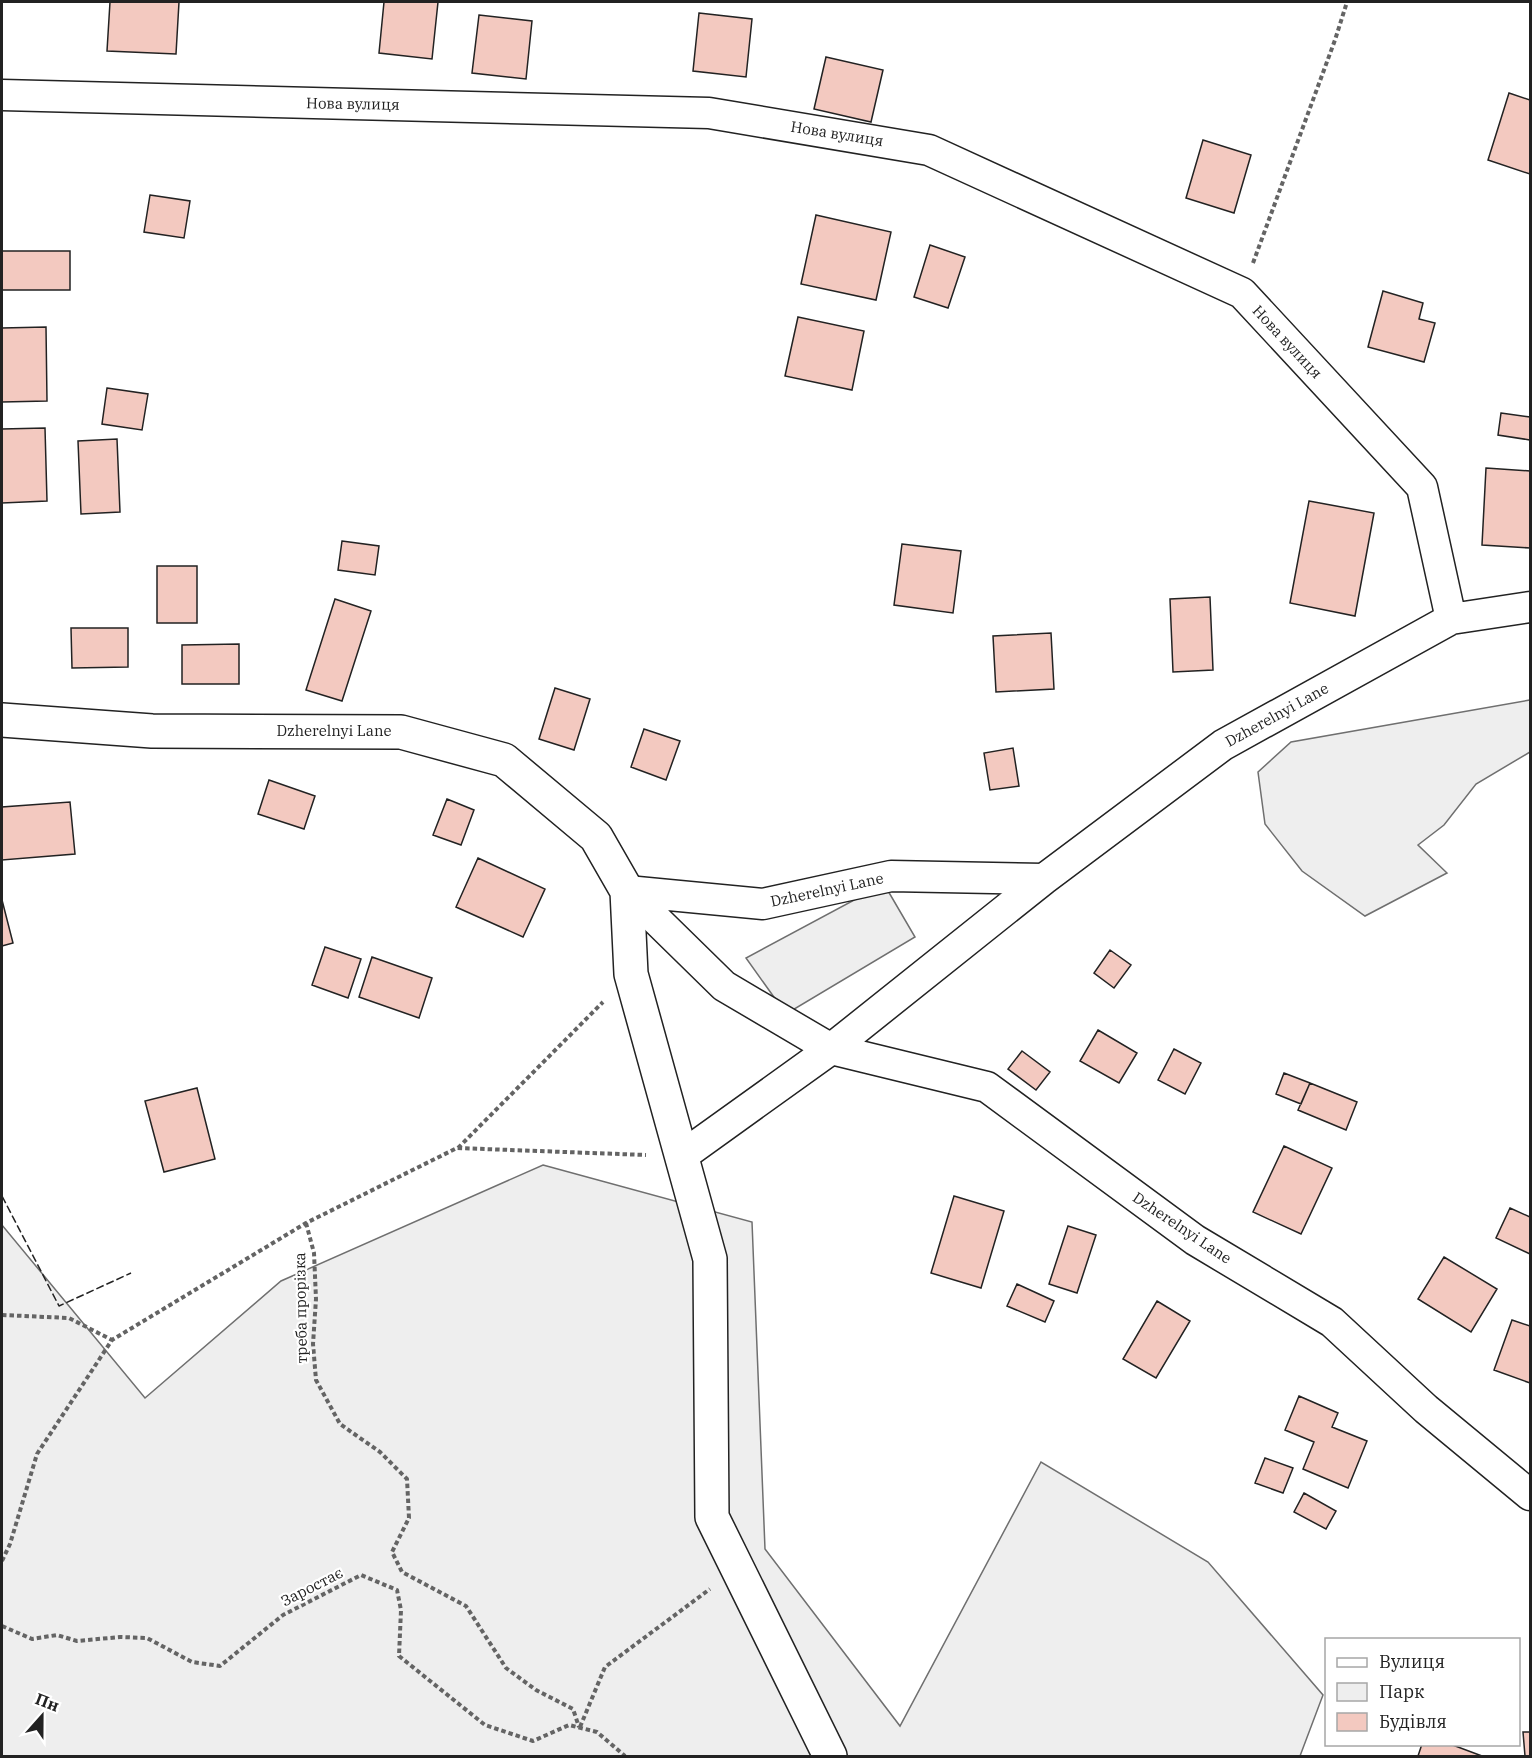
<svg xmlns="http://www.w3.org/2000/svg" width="1532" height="1758" font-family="'IBM Plex Serif',serif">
<rect width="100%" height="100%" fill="#fff"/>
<!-- green -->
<path fill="#eee" stroke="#6f6f6f" stroke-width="1.5" d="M1530,700v52l-54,32 -32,41 -26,20 29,28 -82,43 -63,-45 -37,-47 -7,-52 33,-30z
M884,884l31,53 -129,77 -40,-56z
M543,1165l209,57 13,327 135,177 141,-264 167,100 115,133 -23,61h-1298v-531l143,173 136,-117z"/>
<!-- building -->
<path fill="#f3c9c0" stroke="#222" stroke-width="1.5" d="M110,2h69l-3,52 -69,-3z
M384,2h54l-6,57 -53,-6z
M699,13l53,6 -6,58 -53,-6z
M479,15l53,6 -6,58 -54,-6z
M826,57l57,13 -12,52 -57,-13z
M1509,93l21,7v74l-42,-14z
M1203,140l48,15 -17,58 -48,-15z
M150,195l40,6 -6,37 -40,-6z
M816,215l75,17 -15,68 -75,-16z
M930,245l35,12 -17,51 -34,-11z
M2,251h68v39h-68z
M1383,291l40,12 -4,16 16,4 -11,39 -56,-15z
M798,317l66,14 -12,59 -67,-14z
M46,327l1,74 -45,1v-74z
M107,388l41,6 -6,36 -40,-6z
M1501,413l29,4v23l-32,-5z
M45,428l2,73 -45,2v-74z
M117,439l3,73 -39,2 -3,-73z
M1486,468l44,3v77l-48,-3z
M1309,501l65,12 -19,103 -65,-13z
M342,541l37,5 -4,29 -37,-5z
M902,544l59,7 -8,62 -59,-8z
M157,566h40v57h-40z
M1210,597l3,73 -40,2 -3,-73z
M335,599l36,12 -29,90 -36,-11z
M71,628h57v39l-56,1z
M1051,633l3,56 -58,3 -3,-56z
M239,644v40h-57v-39z
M555,688l35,11 -16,51 -35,-11z
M644,729l36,12 -14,39 -35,-13z
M1013,748l6,38 -29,4 -6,-37z
M269,780l46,16 -11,33 -46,-15z
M447,799l27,11 -13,35 -28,-10z
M70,802l5,52 -73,6v-53z
M478,858l67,31 -22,48 -67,-30z
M2,900l11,43 -11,3z
M325,947l36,12 -13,39 -36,-13z
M1110,950l21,15 -17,23 -20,-15z
M372,957l60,21 -13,40 -60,-21z
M1098,1030l39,23 -18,30 -39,-22z
M1174,1049l27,14 -16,31 -27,-14z
M1022,1051l28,21 -14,18 -28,-21z
M1284,1073l26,10 -9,21 -25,-10z
M1310,1083l47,19 -11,28 -48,-20z
M197,1088l18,71 -51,13 -19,-71z
M1284,1146l48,22 -31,66 -48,-22z
M954,1196l50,15 -23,77 -50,-15z
M1510,1208l20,9v37l-34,-16z
M1068,1226l28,9 -19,58 -28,-9z
M1444,1257l53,32 -26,43 -53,-33z
M1017,1284l37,17 -9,21 -38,-16z
M1157,1301l33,20 -34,57 -33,-19z
M1512,1320l18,6v57l-36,-13z
M1299,1396l39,17 -6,14 35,14 -19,47 -45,-19 11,-27 -29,-12z
M1265,1458l28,10 -10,25 -28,-10z
M1304,1493l32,18 -10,18 -32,-17z
M1523,1732h7v24h-5z
M1422,1744h28l32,12h-64z"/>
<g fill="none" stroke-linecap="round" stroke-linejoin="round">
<!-- street casing -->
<g stroke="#222" stroke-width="33">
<path id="street" d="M2,95l707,18 220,37 313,143 180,194 29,132
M627,891l136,13 128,-28 153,3 179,-134 228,-126 79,-12
M627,891l97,95 107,63 213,-170
M682,1156l149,-107 156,38 208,153 137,82 94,87 104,86"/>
</g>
<!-- secondary casing -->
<g stroke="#222" stroke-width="36">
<path id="secondary" d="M2,720l150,11 249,1 103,28 92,77 31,54 4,83 79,285 2,258 118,239"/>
</g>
<!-- path -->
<path stroke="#646464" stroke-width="4" stroke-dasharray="4.5 3" stroke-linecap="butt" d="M1253,263l82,-223 12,-38
M458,1148l145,-146
M306,1223l8,30 2,46 -3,45 3,36 24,44 40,28 27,27 2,39 -17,34 10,20 64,34 40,62 30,22 37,19 6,18
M2,1315l67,3 43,22
M2,1561l8,-17 27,-90 75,-114 194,-117 151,-75 189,7
M2,1626l30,13 25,-4 20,6 43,-4 27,1 45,24 28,4 63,-51 78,-40 36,15 4,20 -2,46 86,69 48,16 36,-16 28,7 28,24
M580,1727l25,-60 105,-78"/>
<!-- street -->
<use href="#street" stroke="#fff" stroke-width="30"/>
<!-- secondary -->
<use href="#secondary" stroke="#fff" stroke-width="33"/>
<!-- fence -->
<path stroke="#222" stroke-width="1.5" stroke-dasharray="8 3" stroke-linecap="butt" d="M2,1196l57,110 72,-33"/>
</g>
<g text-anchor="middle" stroke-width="4.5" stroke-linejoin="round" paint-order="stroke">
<!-- street labels -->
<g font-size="15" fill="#222" stroke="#fff">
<text transform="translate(353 104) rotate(1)" y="5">Нова вулиця</text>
<text transform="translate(837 134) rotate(9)" y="5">Нова вулиця</text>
<text transform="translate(1287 342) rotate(47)" y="5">Нова вулиця</text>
<text transform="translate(1277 715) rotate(-29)" y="5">Dzherelnyi Lane</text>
<text x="334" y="736">Dzherelnyi Lane</text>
<text transform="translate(827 890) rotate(-12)" y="5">Dzherelnyi Lane</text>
<text transform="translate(1182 1228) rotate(34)" y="5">Dzherelnyi Lane</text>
<text transform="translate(301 1308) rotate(-91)" y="5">треба прорізка</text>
<text transform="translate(312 1587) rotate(-27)" y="5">Заростає</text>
</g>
</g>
<!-- border -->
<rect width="1532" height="1758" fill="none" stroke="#222222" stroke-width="6"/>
<!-- legend -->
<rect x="1325" y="1638" width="195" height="108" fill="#ffffff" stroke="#a7a7a7" stroke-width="1.5"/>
<rect x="1337" y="1658" width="30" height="9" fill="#ffffff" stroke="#a7a7a7" stroke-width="1.5"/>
<text x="1379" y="1668" font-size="18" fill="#222222">Вулиця</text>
<rect x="1337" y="1683" width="30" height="18" fill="#eeeeee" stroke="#a7a7a7" stroke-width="1.5"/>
<text x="1379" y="1698" font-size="18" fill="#222222">Парк</text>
<rect x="1337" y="1713" width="30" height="18" fill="#f3c9c0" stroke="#a7a7a7" stroke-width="1.5"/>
<text x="1379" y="1728" font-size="18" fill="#222222">Будівля</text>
<!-- north arrow -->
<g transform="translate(42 1716) rotate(21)" stroke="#ffffff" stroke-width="4.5" paint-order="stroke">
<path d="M0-4.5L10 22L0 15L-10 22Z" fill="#222222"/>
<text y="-9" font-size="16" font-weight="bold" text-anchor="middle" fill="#222222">Пн</text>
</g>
</svg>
